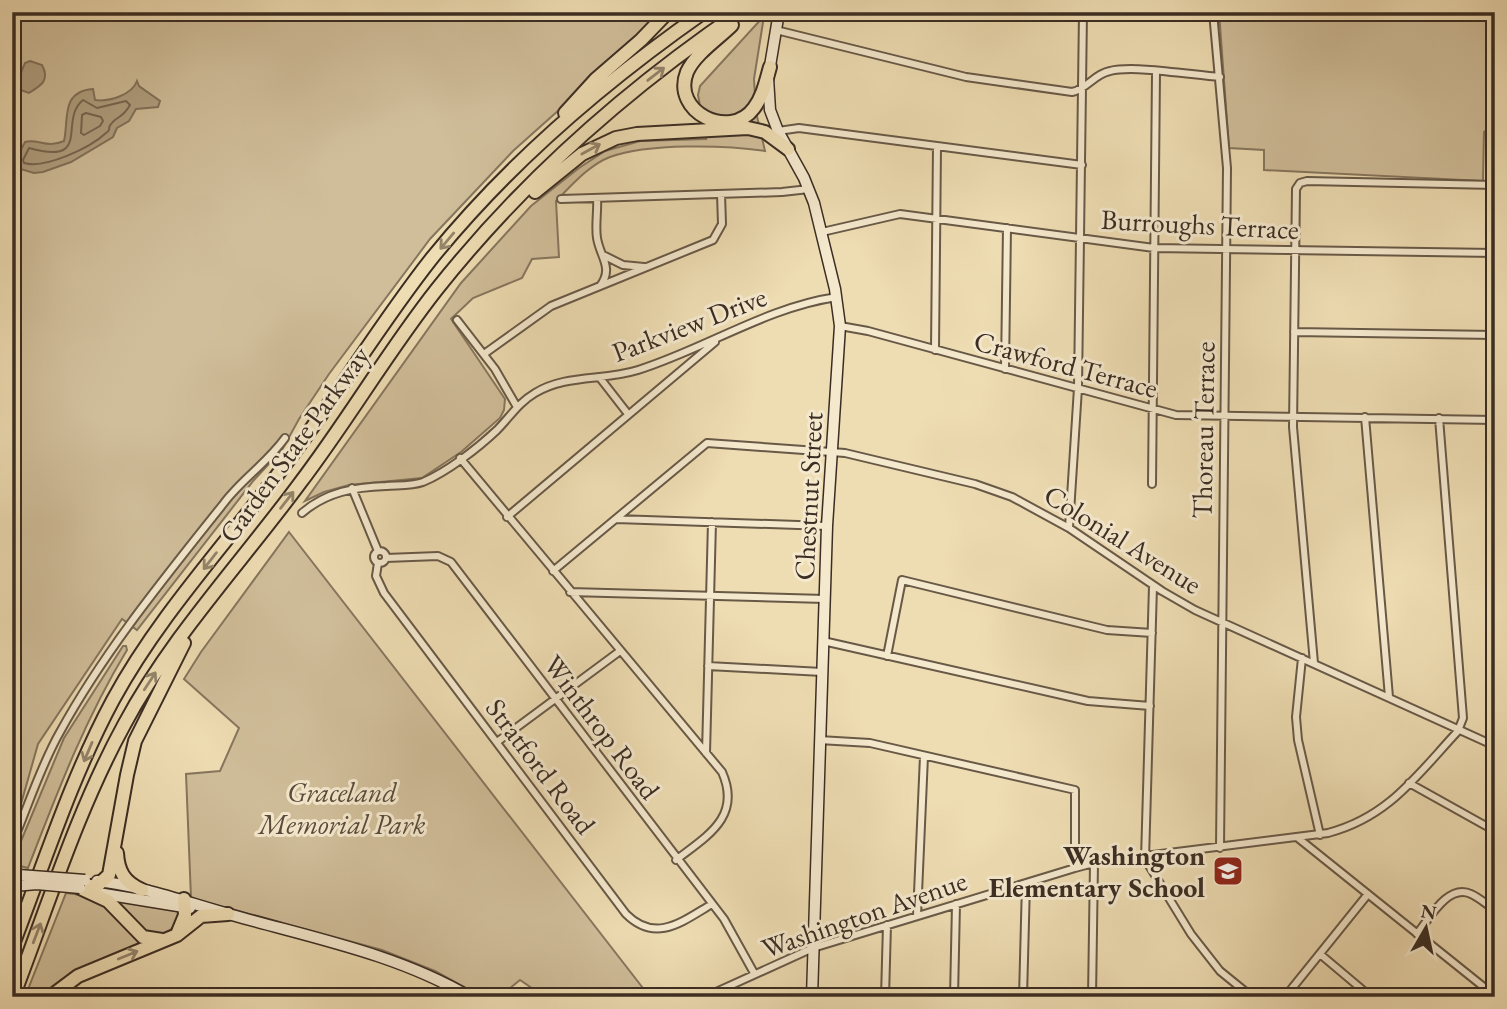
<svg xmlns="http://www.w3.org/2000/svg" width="1507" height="1009" font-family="'EB Garamond',serif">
<rect width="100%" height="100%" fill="#eedcb2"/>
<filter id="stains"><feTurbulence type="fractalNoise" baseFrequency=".00286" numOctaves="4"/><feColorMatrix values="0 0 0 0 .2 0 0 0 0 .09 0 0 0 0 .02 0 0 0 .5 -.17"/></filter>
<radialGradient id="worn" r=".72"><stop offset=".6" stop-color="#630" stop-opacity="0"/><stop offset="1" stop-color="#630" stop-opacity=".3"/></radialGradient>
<!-- green -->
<path fill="#d0be9a" stroke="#86765e" stroke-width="2" d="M12,12h649l-83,81 -65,58 -83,88 -101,135 -30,45 -17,31 -28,30 -117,150 -15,-11 -84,125 -21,74 -5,8z
M1219,12h276v111l-11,9 -1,49 -219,-11v-20l-35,-2z
M764,16l-10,63 2,33 9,39c-40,-6 -117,-8 -155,6 -21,8 -38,28 -54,44l3,56 -27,2 -10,19 -49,20 -22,21 54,80 -1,11 -4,8 -39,34 -39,26 -73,7 -25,7 -19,9 156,-218 70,-77 48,-38 26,-17 35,-10 66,-2 -8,-44 2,-9z
M289,532l357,460 -6,5h-95l-25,-17 -21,17h-17l-47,-26 -53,-21 -191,-52 -5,-124 34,-3 19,-43 -55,-49 17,-27z
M123,646h3l1,4c-42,69 -70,143 -99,218l-8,-2 -4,-5v-8l48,-115z
M66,893l24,3 13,6 41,42 -91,43 -9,10h-19z
M117,901l63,10c-5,18 -11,24 -29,26l-36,-34z"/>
<!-- water -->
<path fill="#b1a081" stroke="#82725b" stroke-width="2" d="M30,61l12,4c8,15 0,20 -13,28l-17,-6v-6l7,-4 6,-14z
M137,81l2,5 21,15 -2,6 -22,2 -7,12 -12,7 -4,9 -42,25 -28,10 -9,1 -17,-5 -1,-9 9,-17c13,-4 21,7 39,-1 5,-20 -4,-50 29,-52l2,11c14,2 37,-5 42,-19z"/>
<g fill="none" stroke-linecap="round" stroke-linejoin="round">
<!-- shore -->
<path stroke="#766652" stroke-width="2" d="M83,100l14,8 29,-7 4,4c-8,14 -12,10 -19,19 -5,7 2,3 -5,9 -16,15 -61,36 -82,30l-1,-3 6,-12c64,18 29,-28 54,-48z
M86,113l15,4 2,4 -3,5 -16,9 -3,-2 1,-18z"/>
<!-- minor casing -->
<g stroke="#685947" stroke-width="10">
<path id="minor" d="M1213,12l14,156 -7,680
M779,13l22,3 19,-4
M776,30l190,47 106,15c15,-3 22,-18 38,-21 24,-6 82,4 110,6
M778,131l21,-3 283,37
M1493,185l2,31
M597,198c1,13 -2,27 0,40 3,19 17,30 3,48
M561,199l221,-7 27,-3
M822,232l78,-18 254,34 341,5
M605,256l18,9 21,2
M457,320l38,49 22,38
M840,326l28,5 308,84 319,5
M1294,332l201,3
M935,350l2,-204
M484,354l67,-48 162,-66 9,-16 -1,-30
M1005,369l2,-141
M600,378l28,36
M1365,417l24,280
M460,458l262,314c20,45 -15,64 -46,88
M1152,484l4,-412
M352,488l26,63
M302,513c24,-21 53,-26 84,-27 12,-1 25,0 37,-4 24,-10 55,-34 74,-52 13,-13 21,-27 38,-37 31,-19 68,-12 103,-23 67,-21 129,-63 199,-73
M507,517l208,-175
M616,519l211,7
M1069,528l9,-140 5,-376
M374 557a6 6 0 1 1 12 0a6 6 0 1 1-12 0Z
M386,558l52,-2 13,6 273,357 30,54
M378,563l-2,13 8,17 242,321c30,30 57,7 86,-10
M553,571l154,-128 138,10 130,31 37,13 57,31 93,63 33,19 300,136
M1153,586l-8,273 46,75 29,37 32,26
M570,592l255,7
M823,641l265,60 62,5
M887,656l15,-76 205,50 45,3
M1302,658l-6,59 2,23 22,95
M1314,663l-21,-236 3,-238 4,-6 7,-2 188,4
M708,666l114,6
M819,740l51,3 205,47v78
M497,742l123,-91
M706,753l6,-231
M1409,783l86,48
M1298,838l197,158
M12,844c16,-37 28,-77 48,-112 45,-82 106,-156 164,-229 18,-24 43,-40 61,-65
M917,916l7,-160
M1417,934c12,-15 31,-51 54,-40 9,4 16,11 24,16
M1320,954l51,43
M705,997l108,-49 262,-80 22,-6 231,-29c61,-16 89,-58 130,-102l5,-13 -24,-300
M885,997l2,-72
M954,997l2,-93
M1023,997l3,-114
M1092,997l2,-134
M1285,997l83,-103"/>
</g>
<!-- secondary casing -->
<g stroke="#3b2d23" stroke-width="13">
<path id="secondary" d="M779,12l-11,66 2,32 8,21 26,47 10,25 21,86 5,37 -13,200 -15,471
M97,881c47,5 91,22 135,34 81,23 165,39 238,82
M98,893l92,15"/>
</g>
<!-- motorway casing -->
<g stroke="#3b2d23" stroke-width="16">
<path id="motorway" d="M732,25c-14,14 -37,29 -45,47 -16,40 43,69 67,36 9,-12 12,-27 16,-41
M565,113l31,-34 45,-39 27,-28
M535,192l47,-38 34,-16 21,-4 111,-6 17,4 23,17
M117,853c1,18 7,29 25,37
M80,888l18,-3 11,-10 18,-100 8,-34 49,-98
M80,888l28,13 35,36 19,3
M178,932l7,-17 -1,-16
M12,947c32,-83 59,-169 101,-247 46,-85 114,-157 171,-234 52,-68 95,-141 148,-208 77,-95 172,-176 272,-246
M13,997c35,-91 64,-186 111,-272 47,-88 117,-162 176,-242 48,-63 88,-132 137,-194 85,-107 190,-200 303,-277
M50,997l28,-21 99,-41 24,-19 27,-2"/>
</g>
<!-- minor -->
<use href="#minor" stroke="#f4e8cd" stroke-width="6"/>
<!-- secondary -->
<use href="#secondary" stroke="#f4e8cd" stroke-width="10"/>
<!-- motorway -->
<use href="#motorway" stroke="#eedcb2" stroke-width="12"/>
<!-- secondary-bridge casing -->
<g stroke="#3b2d23" stroke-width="13" stroke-linecap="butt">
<path id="secondary-bridge" d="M19,875l66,5
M14,886l23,-2 43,4"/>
</g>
<!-- secondary-bridge -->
<use href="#secondary-bridge" stroke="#f4e8cd" stroke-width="10"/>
</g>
<!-- one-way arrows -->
<defs><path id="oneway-shaft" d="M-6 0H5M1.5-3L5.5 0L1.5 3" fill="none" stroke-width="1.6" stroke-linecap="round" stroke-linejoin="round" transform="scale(1.75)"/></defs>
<g stroke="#94846a">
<use href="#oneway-shaft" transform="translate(656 74) rotate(-38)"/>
<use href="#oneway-shaft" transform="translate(591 149) rotate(-29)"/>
<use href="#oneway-shaft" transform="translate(447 241) rotate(130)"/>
<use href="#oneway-shaft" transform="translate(287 500) rotate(-52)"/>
<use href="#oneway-shaft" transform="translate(210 561) rotate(128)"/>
<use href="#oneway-shaft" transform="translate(150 681) rotate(-57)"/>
<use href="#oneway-shaft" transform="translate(88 752) rotate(113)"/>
<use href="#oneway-shaft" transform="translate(37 933) rotate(-69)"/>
<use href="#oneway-shaft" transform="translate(128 955) rotate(-22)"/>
</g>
<!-- icons -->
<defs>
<g id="school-square" transform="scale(1.575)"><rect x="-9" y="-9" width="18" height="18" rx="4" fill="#8f2418" stroke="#f4e8cd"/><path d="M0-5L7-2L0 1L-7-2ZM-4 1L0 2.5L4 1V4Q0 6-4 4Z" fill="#fff"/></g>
</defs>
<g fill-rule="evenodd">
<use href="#school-square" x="1228" y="871"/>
</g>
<g text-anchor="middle" stroke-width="6" stroke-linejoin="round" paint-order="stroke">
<!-- street labels -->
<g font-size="28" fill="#3b2d23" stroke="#f4e8cd">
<text transform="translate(1200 224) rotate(3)" y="10">Burroughs Terrace</text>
<text transform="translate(689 324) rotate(-21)" y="10">Parkview Drive</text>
<text transform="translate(1066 364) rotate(15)" y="10">Crawford Terrace</text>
<text transform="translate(1203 430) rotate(-89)" y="10">Thoreau Terrace</text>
<text transform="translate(294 444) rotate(-54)" y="10">Garden State Parkway</text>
<text transform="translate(808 496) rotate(-87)" y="10">Chestnut Street</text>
<text transform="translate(1123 539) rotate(32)" y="10">Colonial Avenue</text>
<text transform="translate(602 727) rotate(53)" y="10">Winthrop Road</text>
<text transform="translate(541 766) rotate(53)" y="10">Stratford Road</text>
<text transform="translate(864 914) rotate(-19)" y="10">Washington Avenue</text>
</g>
<!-- park labels -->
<g font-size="28" font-style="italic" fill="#594a3b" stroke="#f4e8cd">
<text x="342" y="802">Graceland<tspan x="342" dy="32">Memorial Park</tspan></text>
</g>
<!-- poi labels -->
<g font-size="28" font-weight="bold" fill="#3b2d23" stroke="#f4e8cd" text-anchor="end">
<text x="1205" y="865">Washington<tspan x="1205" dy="32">Elementary School</tspan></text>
</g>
</g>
<!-- margin -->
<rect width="1507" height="1009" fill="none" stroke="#eedcb2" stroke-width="42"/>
<rect x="14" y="14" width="1479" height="981" fill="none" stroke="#3b2d23" stroke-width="3.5"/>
<rect x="21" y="21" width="1465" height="967" fill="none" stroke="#3b2d23" stroke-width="2"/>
<!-- north arrow -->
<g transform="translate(1426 928) rotate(9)" stroke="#f4e8cd" stroke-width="5" paint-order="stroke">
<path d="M0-5L12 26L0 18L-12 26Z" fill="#3b2d23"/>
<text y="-10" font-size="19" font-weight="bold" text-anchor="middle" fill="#3b2d23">N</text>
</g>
<rect width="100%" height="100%" filter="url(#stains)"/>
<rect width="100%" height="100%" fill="url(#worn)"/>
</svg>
